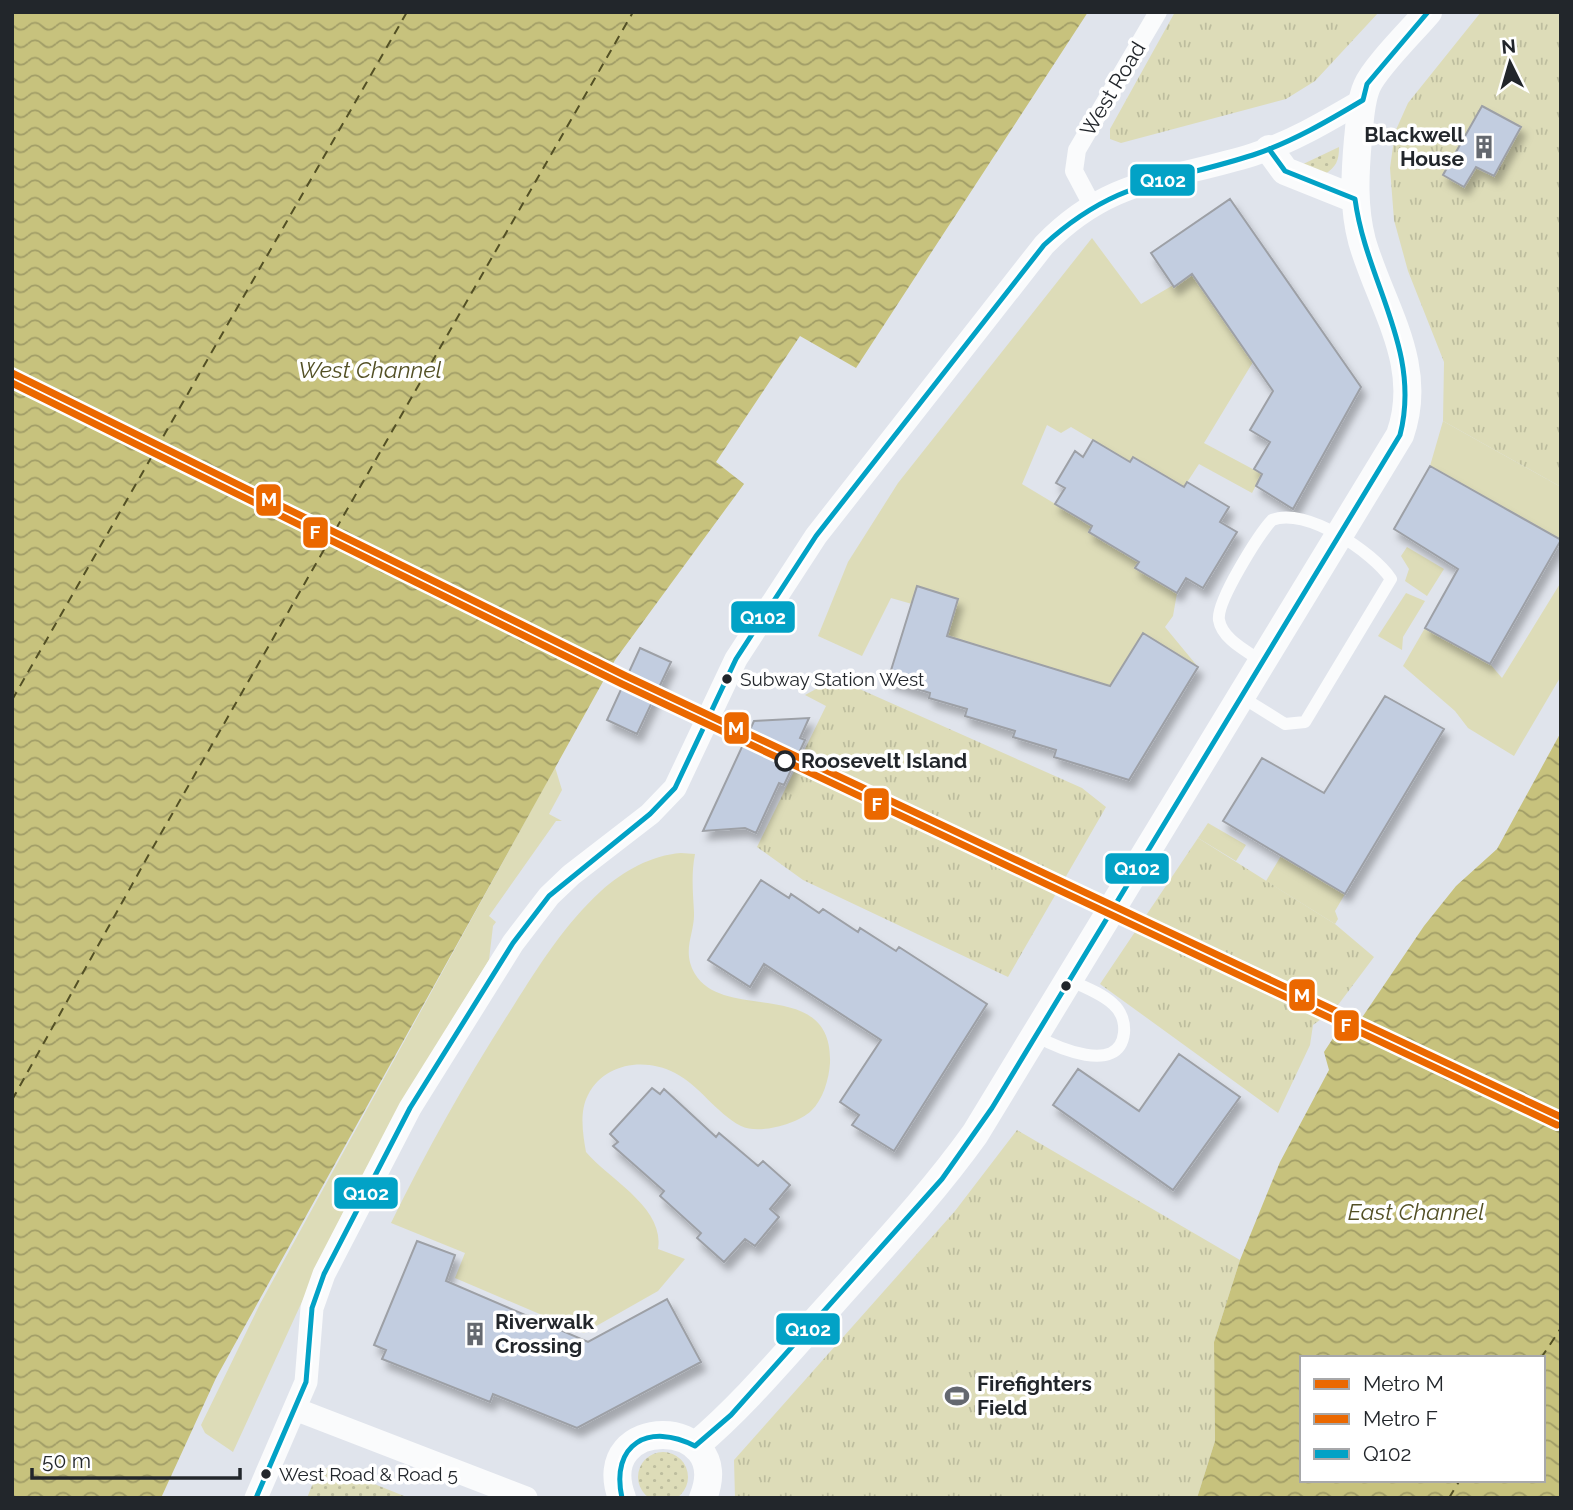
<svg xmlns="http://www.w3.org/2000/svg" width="1573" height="1510" font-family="Raleway,sans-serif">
<defs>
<pattern id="park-tufts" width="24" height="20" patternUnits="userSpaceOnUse" patternTransform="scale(1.75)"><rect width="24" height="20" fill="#dddcb8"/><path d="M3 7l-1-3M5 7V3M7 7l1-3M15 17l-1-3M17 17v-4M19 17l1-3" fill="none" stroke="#bdbd9e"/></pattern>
<pattern id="garden-dots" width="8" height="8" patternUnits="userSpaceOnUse" patternTransform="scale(1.75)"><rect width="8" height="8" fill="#dddcb8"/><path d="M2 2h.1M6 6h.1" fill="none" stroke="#bdbd9e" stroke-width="1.8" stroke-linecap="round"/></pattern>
<pattern id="water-waves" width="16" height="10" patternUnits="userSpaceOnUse" patternTransform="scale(1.75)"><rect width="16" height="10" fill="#c7c27d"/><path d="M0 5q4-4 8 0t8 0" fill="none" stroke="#a19d67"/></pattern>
<filter id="shadow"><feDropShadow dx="4.5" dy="8" stdDeviation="3.5" flood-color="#0004"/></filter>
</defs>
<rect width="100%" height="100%" fill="#e0e4ec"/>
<!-- grass -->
<path fill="#dddcb8" d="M1092,238l49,66 51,-30 61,88 -49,81 58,31 -10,19 -53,-29 -15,23 -51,-30 -3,5 -59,-35 -10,6 -14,-8 -25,59 70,42 -3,6 50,30 -3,6 41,25 -4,23 -8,11 33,40 -55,-34 -25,56 -171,-53 -35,-32 -21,-6 -29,58 -44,-20 30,-74 50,-79z
M1443,421l118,66v53l-131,-74z
M1407,547l37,22 -17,27 -22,-15 4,-12 -8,-13z
M1561,582v94l-47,80 -46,-28 -13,-17 -52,-45 22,-38 65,36 12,14z
M1406,593l19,8 -22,36 -1,13 -24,-14z
M555,767l7,23 -13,24 13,7h-6l-67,95 7,6 -3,4 -4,34 -82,133 -62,115 -112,244 -28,-19 -4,-8 59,-121z
M1208,823l38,22 -10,16 -38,-23z
M681,853l14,1c-4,21 -2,38 -1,58 1,22 -13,38 1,62 29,49 138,2 135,89 -1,16 -7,37 -19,48 -14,13 -52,24 -70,15 -25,-13 -42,-41 -66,-53 -30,-16 -71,-10 -87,22 -9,17 -5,40 -2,57 24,28 79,56 72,97l27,10 -27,32 -74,42 -129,-55 10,-25 -74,-30c37,-76 78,-148 123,-218 26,-41 51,-81 87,-114 22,-20 51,-36 80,-38z
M1281,856l64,38 -10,17 3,8 -3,5 -69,-43z"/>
<!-- park -->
<path fill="url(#park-tufts)" d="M1175,12h204l-64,69 -29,18 -165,44 -11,-4v-10z
M1481,12h80v475l-118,-66 1,-59 -36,-91 -14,-51 -4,-52 5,-36 13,-29z
M846,683l236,105 24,19 -98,170 -205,-97 -46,-33 69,-141 -21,-11 20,-11z
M1198,838l137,86 39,33 -39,52 -22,16 -3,20 -32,68 -178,-129z
M1017,1130l223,130 -26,82 1,99 -18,57h-462l-1,-38 221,-249z"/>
<!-- garden -->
<path fill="url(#garden-dots)" d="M1339,147c0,14 -3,20 -14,27l-26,-8z
M638 1477a25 25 0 1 1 50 0a25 25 0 1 1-50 0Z
M328,1467l9,2 72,29h-102l8,-20z"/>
<!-- water -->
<path fill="url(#water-waves)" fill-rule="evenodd" d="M12,12h1076l-232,356 -56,-32 -84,126 28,22 -129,176 -399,718 -55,120h-149z
M1561,732v766h-364l18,-57 -1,-99 26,-82 40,-98 49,-92 -5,-18 17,-26 6,3 14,-10 63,-93 32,-40 41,-37zM1302,1358h241v122h-241z"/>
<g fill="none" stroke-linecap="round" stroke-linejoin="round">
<!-- ferry -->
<path stroke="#535025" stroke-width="2" stroke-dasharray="9 7" stroke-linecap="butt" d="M12,700l395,-688
M12,1100l136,-244 485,-844
M1541,1358l20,-30
M1449,1498l11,-18"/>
</g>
<!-- building -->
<path fill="#c2cde0" stroke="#9da0a6" stroke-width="2" filter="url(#shadow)" d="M1482,106l39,21 -27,49 -18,-9 -12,20 -21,-12z
M1230,199l131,188 -68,122 -37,-23 6,-12 -8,-5 16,-27 -20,-12 23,-39 -81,-117 -18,13 -23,-34z
M1093,440l37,22 3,-5 51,30 3,-5 42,25 -9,15 17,10 -34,56 -17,-10 -9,15 -42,-25 4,-6 -50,-30 3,-6 -37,-22 10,-16 -9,-5 19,-32 8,6z
M1430,466l131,74 -71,124 -65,-36 33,-59 -64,-40z
M917,586l41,13 -11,37 163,50 33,-53 55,34 -69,113 -75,-23 2,-7 -43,-13 2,-6 -50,-15 2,-7 -38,-11 1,-5 -42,-13z
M640,648l31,14 -34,72 -30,-14z
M1385,696l59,33 -99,165 -122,-73 39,-63 62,35z
M809,718l-9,20 5,2 -21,45 -5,-2 -23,50 -11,-5 -42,3 51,-110z
M761,880l28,18 2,-4 28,19 4,-4 35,23 2,-4 36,23 3,-4 88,57 -93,147 -42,-26 7,-10 -19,-13 41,-62 -117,-76 -14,23 -42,-27z
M1179,1054l61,43 -67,93 -120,-85 25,-36 61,42z
M652,1088l8,6 4,-5 52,48 3,-4 39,33 5,-5 27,24 -20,24 9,8 -24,29 -10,-7 -21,23 -27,-24 4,-5 -41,-37 4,-5 -51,-45 5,-4 -8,-8z
M417,1241l38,14 -9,26 142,61 79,-43 34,63 -124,66 -84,-34 -3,8 -108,-43 4,-9 -12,-5z"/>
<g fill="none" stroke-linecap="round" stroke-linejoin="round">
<!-- service -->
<path stroke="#fafbfc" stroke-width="12" d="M1240,696l45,28 20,-2 86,-143c-18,-27 -86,-73 -119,-59 -13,14 -56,82 -53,100 3,19 28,31 42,41
M1036,1036c20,11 83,40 88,-3 1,-11 -3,-22 -11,-29 -12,-11 -29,-17 -44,-24"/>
<!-- pedestrian -->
<path stroke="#fafbfc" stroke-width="18" d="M1092,205l-18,-34 3,-21 81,-138"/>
<!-- minor -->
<path stroke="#fafbfc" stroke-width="23" d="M295,1409l231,89
M256,1498l50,-116 6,-74 12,-34 86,-166 103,-165 36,-47 22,-21 79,-61 25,-26 61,-129 80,-123 228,-291c66,-68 124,-64 208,-90 40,-13 75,-34 111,-55"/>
<!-- tertiary -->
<path stroke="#fafbfc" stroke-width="28" d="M1269,149l16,22 70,28
M695,1446c51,-43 93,-95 138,-144 49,-55 99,-108 142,-168l425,-699c25,-71 -19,-128 -38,-194 -9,-34 -7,-68 -4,-102 2,-17 2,-37 9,-53 8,-19 46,-56 61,-74
M622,1498c-32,-85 115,-83 81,0"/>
<!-- bus-1 casing -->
<g stroke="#fff" stroke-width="10">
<path id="bus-1" d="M256,1498l50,-116 6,-74 12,-34 86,-166 103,-165 36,-47 101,-82 25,-26 61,-129 80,-123 228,-291c72,-66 122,-62 209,-90 39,-13 75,-34 110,-55l4,-16 61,-72
M622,1498c-12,-54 27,-76 73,-52l36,-31 211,-236 50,-71 408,-673c22,-85 -34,-153 -45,-236l-70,-28 -16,-22"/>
</g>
<!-- bus-1 -->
<use href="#bus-1" stroke="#02a2c6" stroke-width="5"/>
<!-- metro-1 casing -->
<g stroke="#fff" stroke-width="12">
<path id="metro-1" d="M12,373l614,303 935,441"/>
</g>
<!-- metro-2 casing -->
<g stroke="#fff" stroke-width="12">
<path id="metro-2" d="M12,383l610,301 935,441"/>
</g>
<!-- metro-1 -->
<use href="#metro-1" stroke="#eb6800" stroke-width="7"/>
<!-- metro-2 -->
<use href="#metro-2" stroke="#eb6800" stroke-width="7"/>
</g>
<!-- icons -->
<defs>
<g id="building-bare" transform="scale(1.89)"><path d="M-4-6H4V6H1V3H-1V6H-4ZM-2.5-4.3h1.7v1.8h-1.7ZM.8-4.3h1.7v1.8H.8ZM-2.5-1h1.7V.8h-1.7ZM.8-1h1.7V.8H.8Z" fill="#64686f" stroke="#fff" stroke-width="2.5" paint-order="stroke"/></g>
<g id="stadium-bare" transform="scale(1.89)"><path d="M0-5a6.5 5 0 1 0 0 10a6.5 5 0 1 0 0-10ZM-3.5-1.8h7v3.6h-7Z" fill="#64686f" stroke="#fff" stroke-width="2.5" paint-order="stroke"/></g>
</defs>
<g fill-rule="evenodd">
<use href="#building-bare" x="1484" y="147"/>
<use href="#building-bare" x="475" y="1334"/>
<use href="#stadium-bare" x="957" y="1396"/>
</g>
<!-- markers -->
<g fill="#22262b" stroke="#fff" stroke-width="2.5">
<circle cx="727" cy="679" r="6"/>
<circle cx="1066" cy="986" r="6"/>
<circle cx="266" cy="1474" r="6"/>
</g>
<circle fill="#fff" stroke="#22262b" stroke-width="3.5" cx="785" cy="761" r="9"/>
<g text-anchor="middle" stroke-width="7" stroke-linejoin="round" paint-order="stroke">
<!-- bus labels -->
<g font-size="19" fill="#22262b" stroke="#fff" text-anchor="start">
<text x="740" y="686">Subway Station West</text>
<text x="279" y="1481">West Road &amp; Road 5</text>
</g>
<!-- street labels -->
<g font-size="21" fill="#22262b" stroke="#fff">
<text transform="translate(1113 89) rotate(-59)" y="7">West Road</text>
</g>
<!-- poi labels -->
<g font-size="21" font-weight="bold" fill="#22262b" stroke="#fff" text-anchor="start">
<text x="1464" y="142" text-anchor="end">Blackwell<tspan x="1464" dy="24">House</tspan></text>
<text x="495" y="1329">Riverwalk<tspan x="495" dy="24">Crossing</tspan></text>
<text x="977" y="1391">Firefighters<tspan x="977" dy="24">Field</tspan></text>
</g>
<!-- stop labels -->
<g font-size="21" font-weight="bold" fill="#22262b" stroke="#fff" text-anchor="start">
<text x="801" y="768">Roosevelt Island</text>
</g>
<!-- water labels -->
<g font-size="23" font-style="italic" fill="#535025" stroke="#fff">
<text x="370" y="378">West Channel</text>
<text x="1416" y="1220">East Channel</text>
</g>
</g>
<g stroke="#fff" stroke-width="2.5">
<rect x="1129" y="163" width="67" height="34" rx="7" fill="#02a2c6"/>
<rect x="255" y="483" width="27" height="34" rx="7" fill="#eb6800"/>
<rect x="302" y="516" width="27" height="33" rx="7" fill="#eb6800"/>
<rect x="730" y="600" width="66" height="34" rx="7" fill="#02a2c6"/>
<rect x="723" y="711" width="27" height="34" rx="7" fill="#eb6800"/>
<rect x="863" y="787" width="27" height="34" rx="7" fill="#eb6800"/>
<rect x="1104" y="852" width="66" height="33" rx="7" fill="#02a2c6"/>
<rect x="1288" y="978" width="28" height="34" rx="7" fill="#eb6800"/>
<rect x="1333" y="1009" width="27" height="33" rx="7" fill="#eb6800"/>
<rect x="333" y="1176" width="66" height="34" rx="7" fill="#02a2c6"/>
<rect x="775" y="1312" width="66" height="34" rx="7" fill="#02a2c6"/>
</g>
<g font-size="19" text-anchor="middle" font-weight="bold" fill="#fff">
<text x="1163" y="187">Q102</text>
<text x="269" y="506">M</text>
<text x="315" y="539">F</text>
<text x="763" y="624">Q102</text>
<text x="736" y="735">M</text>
<text x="877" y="811">F</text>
<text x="1137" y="875">Q102</text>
<text x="1302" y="1002">M</text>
<text x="1346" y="1032">F</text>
<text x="366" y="1200">Q102</text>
<text x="808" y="1336">Q102</text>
</g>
<!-- border -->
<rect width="1573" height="1510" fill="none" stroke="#22262b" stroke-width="28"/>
<!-- legend -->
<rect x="1300" y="1356" width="245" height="126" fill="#ffffff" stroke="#a7a8aa" stroke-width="2"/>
<rect x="1314" y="1379" width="35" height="10" fill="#eb6800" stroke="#a7a8aa" stroke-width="2"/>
<text x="1363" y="1391" font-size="21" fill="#22262b">Metro M</text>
<rect x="1314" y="1414" width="35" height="10" fill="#eb6800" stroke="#a7a8aa" stroke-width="2"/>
<text x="1363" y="1426" font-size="21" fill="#22262b">Metro F</text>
<rect x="1314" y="1449" width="35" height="10" fill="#02a2c6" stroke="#a7a8aa" stroke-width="2"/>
<text x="1363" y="1461" font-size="21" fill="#22262b">Q102</text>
<!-- north arrow -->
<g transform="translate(1510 63) rotate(355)" stroke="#ffffff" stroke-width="5" paint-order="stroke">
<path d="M0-5L12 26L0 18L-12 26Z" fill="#22262b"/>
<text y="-10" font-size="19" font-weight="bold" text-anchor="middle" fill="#22262b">N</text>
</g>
<!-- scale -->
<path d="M32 1468v10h208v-10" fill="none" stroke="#22262b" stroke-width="3.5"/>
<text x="42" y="1468" font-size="21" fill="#22262b" stroke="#ffffff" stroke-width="5" paint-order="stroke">50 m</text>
</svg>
